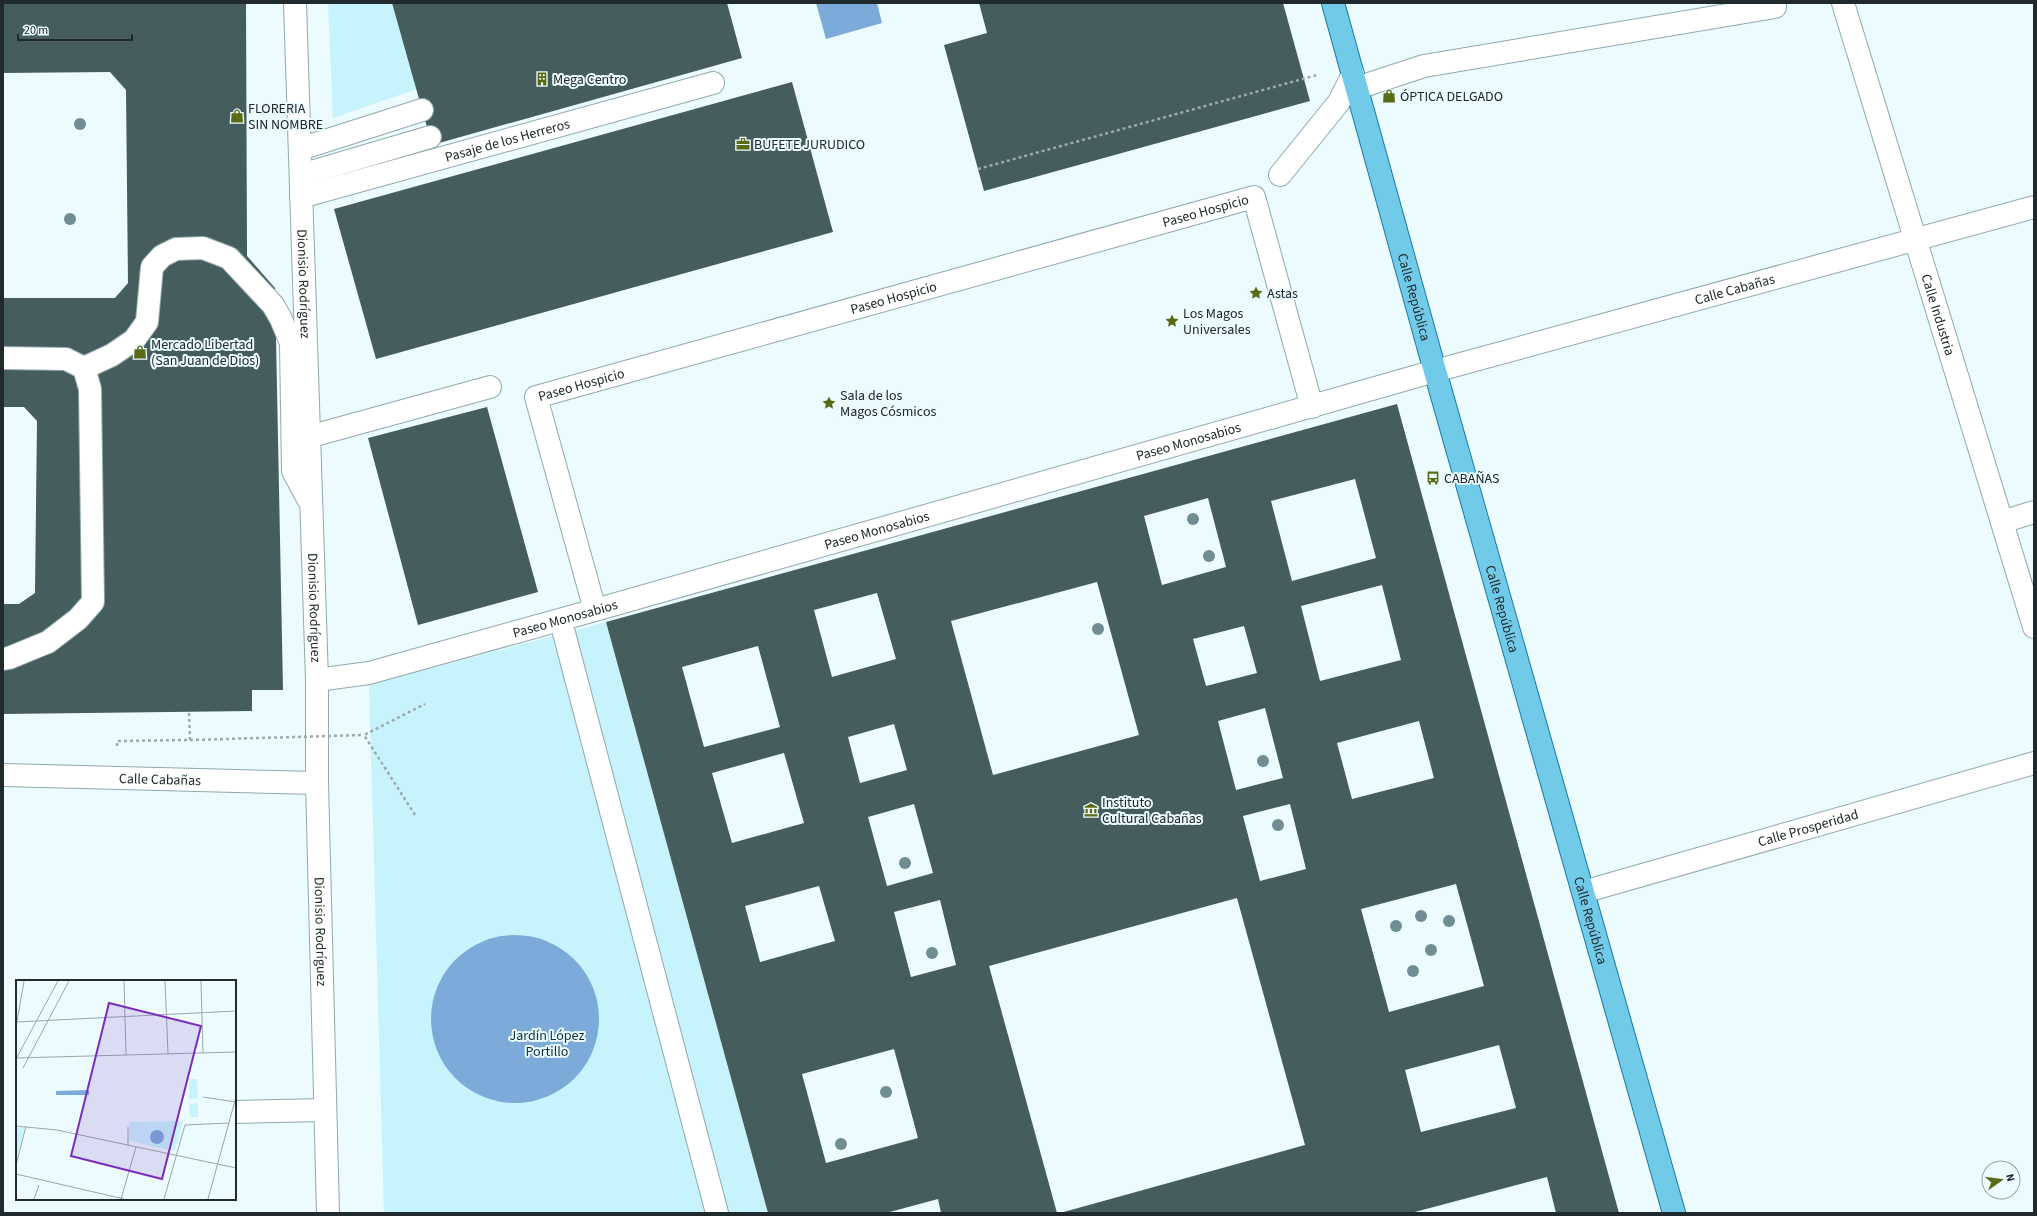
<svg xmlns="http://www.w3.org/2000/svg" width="2037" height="1216" font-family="'Source Sans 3',sans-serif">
<rect width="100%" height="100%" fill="#ebfbfe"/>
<!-- green -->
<path fill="#c7f3fc" d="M328,3h64l25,86 -84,29z
M606,622l162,591h-384l-15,-528z"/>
<!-- water -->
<path fill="#7cabda" d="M816,3h61l5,20 -56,16z
M431 1019a84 84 0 1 1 168 0a84 84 0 1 1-168 0Z"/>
<!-- building -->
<path fill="#465d5d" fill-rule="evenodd" d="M3,3h243l1,253 28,32 8,402h-31v21l-249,3v-110h16l16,-11 2,-172 -13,-14h-21v-109h112l13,-15 -2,-193 -16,-18 -107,1z
M392,3h335l15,55 -310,87z
M979,3h304l27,98 -326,90 -40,-146 43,-12z
M792,82l41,150 -457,127 -42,-150z
M1397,404l222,809h-63l-9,-36 -136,36h-351l245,-68 -68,-247 -248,68 68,247h-116l-3,-14 -52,14h-118l-162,-591zM1355,479l21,79 -84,23 -21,-80zM1208,498l18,69 -64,18 -18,-69zM1097,582l42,153 -146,40 -42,-154zM1382,585l19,75 -81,21 -19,-75zM877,593l19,66 -64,18 -18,-67zM1244,626l13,47 -51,13 -13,-47zM758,646l22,81 -76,20 -22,-80zM1265,708l18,70 -47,12 -18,-69zM1419,721l15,57 -82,21 -15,-56zM894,724l13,46 -47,13 -12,-46zM784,753l20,70 -72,20 -20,-70zM914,804l19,69 -46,13 -19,-69zM1290,804l16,65 -46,12 -17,-65zM1456,884l28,102 -95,26 -28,-103zM819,886l16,55 -75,21 -15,-56zM940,900l16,65 -45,12 -17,-65zM1499,1045l17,63 -95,24 -16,-62zM894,1049l24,89 -92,25 -24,-89z
M487,407l51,185 -120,33 -50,-187z"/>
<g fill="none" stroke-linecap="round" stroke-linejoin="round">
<!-- minor casing -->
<g stroke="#90a9ae" stroke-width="24">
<g id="minor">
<path id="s1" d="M295,3l22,677v103l11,430"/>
<path id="s2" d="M1843,3l191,624"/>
<path d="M1357,88l67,-22 351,-59"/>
<path d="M300,149l122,-39"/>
<path d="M301,175l129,-38"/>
<path d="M1280,175l59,-73 14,-28"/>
<path id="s3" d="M301,197l412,-114"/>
<path d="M3,358l63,1 18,9 6,21 3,213 -15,17 -30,23 -39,16 -6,1"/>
<path d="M84,368l28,-13 22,-15 13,-18 5,-55 10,-11 14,-7 27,-1 26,10 44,47 8,14 10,24 2,128 15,28"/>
<path d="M308,437l182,-50"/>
<path d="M2002,522l32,-10"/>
<path id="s4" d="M595,610l-59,-213 718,-200 58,210"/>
<path d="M564,633l153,580"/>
<path id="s5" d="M317,680l52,-7 226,-63 840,-239 599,-164"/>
<path id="s6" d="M3,775l314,8"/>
<path id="s7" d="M1583,892l451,-129"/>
<path d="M235,1112l90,-2"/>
</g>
</g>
<!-- major casing -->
<g stroke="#187a9e" stroke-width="24">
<g id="major">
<path id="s8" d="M1333,3l102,368 239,842"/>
</g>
</g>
<!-- path -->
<path stroke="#9daaad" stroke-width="2.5" stroke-dasharray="3 3" stroke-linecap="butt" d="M978,169l339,-94
M117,746v-5l73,-1 -1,-28
M415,815l-51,-80 61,-31"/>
<!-- minor -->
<use href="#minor" stroke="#fff" stroke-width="22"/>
<!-- major -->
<use href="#major" stroke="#72cae9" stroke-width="22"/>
<!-- path-bridge -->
<path stroke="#9daaad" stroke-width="2.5" stroke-dasharray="3 3" stroke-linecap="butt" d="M190,740l174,-5"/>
</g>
<!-- trees -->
<g fill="#6f8d93">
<circle cx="80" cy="124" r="6"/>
<circle cx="70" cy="219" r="6"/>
<circle cx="1193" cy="519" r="6"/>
<circle cx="1209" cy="556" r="6"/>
<circle cx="1098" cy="629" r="6"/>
<circle cx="1263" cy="761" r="6"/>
<circle cx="1278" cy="825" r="6"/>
<circle cx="905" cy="863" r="6"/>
<circle cx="1421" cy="916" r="6"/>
<circle cx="1449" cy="921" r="6"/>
<circle cx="1396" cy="926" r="6"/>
<circle cx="1431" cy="950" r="6"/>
<circle cx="932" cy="953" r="6"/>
<circle cx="1413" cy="971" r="6"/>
<circle cx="886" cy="1092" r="6"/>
<circle cx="841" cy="1144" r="6"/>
</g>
<!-- icons -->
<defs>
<g id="building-bare" transform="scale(1.08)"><path d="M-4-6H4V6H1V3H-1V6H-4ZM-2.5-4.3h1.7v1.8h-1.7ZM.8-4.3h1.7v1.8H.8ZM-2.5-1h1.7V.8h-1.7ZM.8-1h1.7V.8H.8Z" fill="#5a6b16" stroke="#ebfbfe" stroke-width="2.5" paint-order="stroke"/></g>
<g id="shop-bare" transform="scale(1.08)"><path d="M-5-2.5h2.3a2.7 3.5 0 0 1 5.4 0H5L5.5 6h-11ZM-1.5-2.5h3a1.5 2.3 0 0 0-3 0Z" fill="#5a6b16" stroke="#ebfbfe" stroke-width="2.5" paint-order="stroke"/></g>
<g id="office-bare" transform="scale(1.08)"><path d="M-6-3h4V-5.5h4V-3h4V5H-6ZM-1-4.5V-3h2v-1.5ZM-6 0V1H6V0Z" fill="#5a6b16" stroke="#ebfbfe" stroke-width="2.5" paint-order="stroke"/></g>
<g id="sight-bare" transform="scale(1.08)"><path d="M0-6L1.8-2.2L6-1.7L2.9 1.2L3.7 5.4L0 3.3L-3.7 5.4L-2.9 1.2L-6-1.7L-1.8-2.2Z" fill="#5a6b16" stroke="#ebfbfe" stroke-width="2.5" paint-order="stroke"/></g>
<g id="bus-bare" transform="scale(1.08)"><path d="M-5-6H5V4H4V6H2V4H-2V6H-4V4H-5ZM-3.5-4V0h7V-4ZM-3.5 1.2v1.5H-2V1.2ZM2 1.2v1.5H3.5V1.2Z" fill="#5a6b16" stroke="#ebfbfe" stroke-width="2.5" paint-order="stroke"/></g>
<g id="museum-bare" transform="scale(1.08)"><path d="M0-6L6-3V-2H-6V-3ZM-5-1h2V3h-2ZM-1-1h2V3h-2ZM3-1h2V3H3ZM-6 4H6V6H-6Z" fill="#5a6b16" stroke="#ebfbfe" stroke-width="2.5" paint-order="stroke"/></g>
</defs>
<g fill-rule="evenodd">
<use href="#building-bare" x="542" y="79"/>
<use href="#shop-bare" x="1389" y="96"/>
<use href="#shop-bare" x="237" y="116"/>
<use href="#office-bare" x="743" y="144"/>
<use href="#sight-bare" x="1256" y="293"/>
<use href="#sight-bare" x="1172" y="321"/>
<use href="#shop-bare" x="140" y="352"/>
<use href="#sight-bare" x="829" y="403"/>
<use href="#bus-bare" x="1433" y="478"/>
<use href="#museum-bare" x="1091" y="810"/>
</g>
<g text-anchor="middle" stroke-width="4" stroke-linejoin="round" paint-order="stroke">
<!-- poi labels -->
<g font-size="14" fill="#20292c" stroke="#ebfbfe" text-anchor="start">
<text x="553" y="84">Mega Centro</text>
<text x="1400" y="101">ÓPTICA DELGADO</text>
<text x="248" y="113">FLORERIA<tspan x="248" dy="16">SIN NOMBRE</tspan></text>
<text x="754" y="149">BUFETE JURUDICO</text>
<text x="1267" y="298">Astas</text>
<text x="1183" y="318">Los Magos<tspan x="1183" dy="16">Universales</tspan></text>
<text x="151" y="349">Mercado Libertad<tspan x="151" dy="16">(San Juan de Dios)</tspan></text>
<text x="840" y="400">Sala de los<tspan x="840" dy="16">Magos Cósmicos</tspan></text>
<text x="1444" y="483">CABAÑAS</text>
<text x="1102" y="807">Instituto<tspan x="1102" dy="16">Cultural Cabañas</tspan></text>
</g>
<!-- street labels -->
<g font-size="14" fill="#20292c" stroke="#ebfbfe">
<text dy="5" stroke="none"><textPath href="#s3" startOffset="214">Pasaje de los Herreros</textPath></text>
<text dy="5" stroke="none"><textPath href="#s4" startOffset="916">Paseo Hospicio</textPath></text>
<text dy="5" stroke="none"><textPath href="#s1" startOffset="281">Dionisio Rodríguez</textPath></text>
<text dy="5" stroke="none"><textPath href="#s5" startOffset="1471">Calle Cabañas</textPath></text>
<text dy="5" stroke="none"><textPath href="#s8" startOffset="305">Calle República</textPath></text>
<text dy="5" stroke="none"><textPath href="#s4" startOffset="592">Paseo Hospicio</textPath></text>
<text dy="5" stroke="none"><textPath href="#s2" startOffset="326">Calle Industria</textPath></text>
<text dy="5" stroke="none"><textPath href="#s4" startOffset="268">Paseo Hospicio</textPath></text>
<text dy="5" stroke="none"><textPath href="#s5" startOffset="904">Paseo Monosabios</textPath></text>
<text dy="5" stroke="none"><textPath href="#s5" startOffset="580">Paseo Monosabios</textPath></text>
<text dy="5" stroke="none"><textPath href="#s1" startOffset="605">Dionisio Rodríguez</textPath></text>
<text dy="5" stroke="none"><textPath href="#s8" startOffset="629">Calle República</textPath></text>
<text dy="5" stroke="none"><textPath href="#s5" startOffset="256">Paseo Monosabios</textPath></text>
<text dy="5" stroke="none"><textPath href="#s6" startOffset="157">Calle Cabañas</textPath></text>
<text dy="5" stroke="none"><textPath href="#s7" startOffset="234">Calle Prosperidad</textPath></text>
<text dy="5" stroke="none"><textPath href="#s8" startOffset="953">Calle República</textPath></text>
<text dy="5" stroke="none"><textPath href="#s1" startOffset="929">Dionisio Rodríguez</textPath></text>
</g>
<!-- park labels -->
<g font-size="14" fill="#09333b" stroke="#ebfbfe">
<text x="547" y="1040">Jardín López<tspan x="547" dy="16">Portillo</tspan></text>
</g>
</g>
<!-- overview -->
<g transform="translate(16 980)">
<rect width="220" height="220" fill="#ebfbfe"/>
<path d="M173,99h8l1,20h-9zM182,123v14h-8l-1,-13zM167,141l-8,30 -46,-10v-19zM6,147l2,2 -8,32v-32z" fill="#c7f3fc"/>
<path d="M73,110v5h-33v-4zM134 157a7 7 0 1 1 14 0a7 7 0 1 1-14 0Z" fill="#7cabda"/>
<path fill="none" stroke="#9aa7aa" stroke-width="1" d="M108,1l2,74M149,1l3,73M185,1l2,72M0,42l220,-11M0,47l8,-46M0,78l220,-6M0,79l42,-78M7,88l46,-87M187,117l33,5M0,146l41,4 179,38M112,165v-18M0,185l10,-39M0,194l108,25M18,219l5,-14M105,219l15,-52M148,219l21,-74 44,-2M192,219l28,-102"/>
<path fill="#7b2cbf" fill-opacity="0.15" stroke="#7b2cbf" stroke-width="2" d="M93,23l92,23 -39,153 -91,-23z"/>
<rect width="220" height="220" fill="none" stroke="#20292c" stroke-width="2"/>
</g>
<!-- border -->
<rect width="2037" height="1216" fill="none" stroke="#20292c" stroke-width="8"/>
<!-- north arrow -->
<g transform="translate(2001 1180) rotate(76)"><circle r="19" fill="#ebfbfe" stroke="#9aa7aa"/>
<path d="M0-3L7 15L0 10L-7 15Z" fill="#5a6b16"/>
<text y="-6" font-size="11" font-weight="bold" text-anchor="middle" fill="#20292c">N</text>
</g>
<!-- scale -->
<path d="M18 34v6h114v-6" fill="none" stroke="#20292c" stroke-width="2"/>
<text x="24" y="34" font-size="12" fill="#20292c" stroke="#ebfbfe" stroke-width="3" paint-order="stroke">20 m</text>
</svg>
